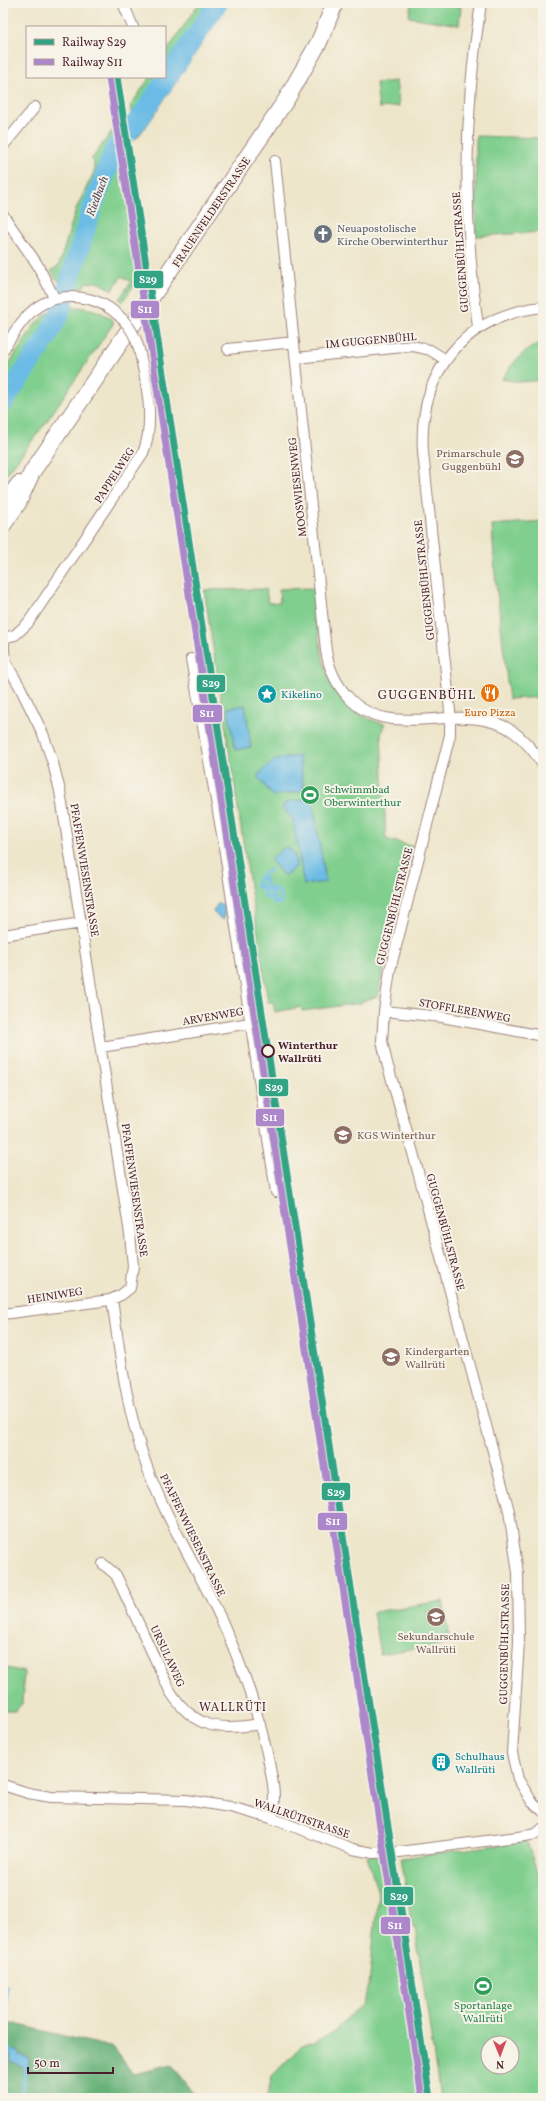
<svg xmlns="http://www.w3.org/2000/svg" width="546" height="2101" font-family="Vollkorn,serif">
<rect width="100%" height="100%" fill="#f7f3e8"/>
<filter id="ink" filterUnits="userSpaceOnUse"><feTurbulence type="fractalNoise" baseFrequency=".025" numOctaves="2"/><feDisplacementMap in="SourceGraphic" scale="8" xChannelSelector="R" yChannelSelector="G"/><feConvolveMatrix kernelMatrix="1 2 1 2 8 2 1 2 1" color-interpolation-filters="sRGB"/></filter>
<filter id="wash" filterUnits="userSpaceOnUse"><feTurbulence type="fractalNoise" baseFrequency=".012" numOctaves="4" result="noise"/><feDisplacementMap in="SourceGraphic" scale="16" xChannelSelector="R" yChannelSelector="G"/><feGaussianBlur stdDeviation="0.9" result="paint"/><feColorMatrix in="noise" values="0 0 0 0 0 0 0 0 0 0 0 0 0 0 0 0 0 1.4 0 .05"/><feComposite in="paint" operator="in"/></filter>
<g filter="url(#wash)">
<rect width="100%" height="100%" fill="#eee6cb"/>
<!-- green -->
<path fill="#80cf8e" stroke="#65775c" fill-rule="evenodd" d="M199,3h30l-81,121 -12,15 -5,-34 19,-28h15v-23z
M411,3h24l26,4 -2,18 -50,-8z
M396,81l3,25 -20,2 -3,-25z
M112,131l5,34 6,-17 16,122 -5,15 -12,17 -3,-3 12,-17 -9,-6 -10,14 -8,-5 -11,-4 -1,2 -6,-1 -3,6c-19,-1 -21,0 -32,-17l8,-6 17,-56 18,-37v-9l-3,-3z
M476,136l67,2v94l-67,4z
M68,307c16,-1 32,3 45,13v4l-66,97 -44,58v-106l33,-50 13,-11z
M543,342v38l-25,2 -16,-3c11,-17 22,-30 41,-37z
M543,521v176l-34,2 -14,-125 -3,-49z
M314,588c6,55 4,120 71,136l-4,10 5,105 28,8 -29,114 -7,35 -13,4 -4,3 -59,8 -1,-4 -26,5 -2,-10h-5l-64,-412 62,-1 2,14 12,-1 -1,-13z
M443,1601l7,42 -70,11 -7,-42z
M3,1667l21,5 -2,32 -7,7h-12z
M527,1841l16,51v206h-103l-25,-170 -4,-9 -10,-61zM488,2043h24v24h-24z
M383,1853l37,245h-153l5,-22 30,-31 15,-4 16,-9 29,-28 7,-18 9,-93 -11,-37z"/>
<!-- forest -->
<path fill="#68b279" stroke="#596852" d="M3,2021l111,27 19,26 39,-9 26,33h-195z"/>
<!-- water -->
<path fill="#6abbe5" stroke="#5a6d88" d="M245,705l6,42 -16,3 -7,-42z
M299,756l5,35 -31,5 -16,-20 18,-16z
M312,798l14,84 -22,3 -11,-65 -11,-13 5,-5z
M287,846l8,9 1,12 -12,9 -14,-17z
M218,903l7,2 -1,14h-3l-8,-7z
M13,2051h4l2,4 10,3 -1,10 -16,-6 -1,-8z"/>
<g fill="none" stroke-linecap="round" stroke-linejoin="round">
<!-- stream -->
<path stroke="#6abbe5" stroke-width="3.5" d="M270,870c-5,3 -10,5 -12,11l3,6c5,0 9,0 13,3 0,3 0,5 -2,7l-5,1 -3,-4c0,-4 1,-8 2,-12l-2,-4 -5,-1 -3,8c9,12 13,-7 18,18l2,1 5,-2v-6l-4,-7
M6,1986l1,61 8,9
M21,2098l5,-30 -2,-3"/>
<!-- river -->
<path stroke="#6abbe5" stroke-width="20" d="M3,403l45,-67 11,-21 32,-104 23,-60 9,-14 17,-19 78,-115"/>
</g>
</g>
<g filter="url(#ink)">
<g fill="none" stroke-linecap="round" stroke-linejoin="round">
<!-- street casing -->
<g stroke="#9c827b" stroke-width="12">
<path id="street" d="M123,3l10,24
M3,146l32,-39
M275,161l51,490c3,18 10,33 22,46 39,43 99,9 148,26 20,6 36,25 47,42
M3,215l34,49 18,35
M543,307c-79,8 -125,66 -120,145l27,259v24l-60,235 -6,41 -2,30 5,22 26,90 96,358 9,62 1,69 -7,111 6,26 14,23 11,9
M478,327c-15,-107 -14,-218 3,-324
M228,349l66,-7
M3,350c8,-12 16,-27 27,-37 24,-23 63,-20 87,1
M296,358l117,-12 17,4 16,10
M3,638l12,-3 13,-12 115,-170c12,-30 4,-68 -3,-99
M191,659l32,181 53,352
M3,935l79,-12
M384,1011l58,6 101,19
M101,1047l149,-24
M112,1299c8,57 15,114 35,168 16,44 40,84 61,125 26,51 46,105 59,161 4,22 11,43 4,65
M3,1314l107,-14 11,-5 9,-7 3,-22 -3,-32 -70,-443 -7,-28 -10,-29 -23,-47 -14,-24 -2,-11v-14
M103,1564l13,11 54,116c24,38 49,40 90,33
M3,1785l25,8 23,4 135,3 44,7 41,11 82,31 20,4 26,-1 126,-16 11,-2 7,-6"/>
</g>
<!-- primary casing -->
<g stroke="#9c827b" stroke-width="18">
<path id="primary" d="M3,505l16,-21
M3,525l15,-22 14,-31 254,-372 33,-58 16,-39"/>
</g>
<!-- street -->
<use href="#street" stroke="#fff" stroke-width="10"/>
<!-- primary -->
<use href="#primary" stroke="#fff" stroke-width="16"/>
<!-- street-bridge casing -->
<g stroke="#9c827b" stroke-width="12" stroke-linecap="butt">
<path id="street-bridge" d="M117,314c12,10 20,24 23,40"/>
</g>
<!-- street-bridge -->
<use href="#street-bridge" stroke="#fff" stroke-width="10"/>
<!-- rail-1 casing -->
<g stroke="#f7f3e8" stroke-width="10">
<path id="rail-1" d="M117,77l313,2021"/>
</g>
<!-- rail-2 casing -->
<g stroke="#f7f3e8" stroke-width="10">
<path id="rail-2" d="M109,78l313,2020"/>
</g>
<!-- rail-1 -->
<use href="#rail-1" stroke="#32a384" stroke-width="7"/>
<!-- rail-2 -->
<use href="#rail-2" stroke="#ac87ca" stroke-width="7"/>
</g>
</g>
<!-- icons -->
<defs>
<g id="church-disc" transform="scale(1)"><circle r="9.5" fill="#6b7280" stroke="#f7f3e8"/><path d="M-1.2-6h2.4v3.5h3.3v2.4h-3.3V6h-2.4V-.1h-3.3v-2.4h3.3Z" fill="#fff"/></g>
<g id="school-disc" transform="scale(1)"><circle r="9.5" fill="#8d6e63" stroke="#f7f3e8"/><path d="M0-5L7-2L0 1L-7-2ZM-4 1L0 2.5L4 1V4Q0 6-4 4Z" fill="#fff"/></g>
<g id="restaurant-disc" transform="scale(1)"><circle r="9.5" fill="#e8710a" stroke="#f7f3e8"/><path d="M-5-6h1v4h1v-4h1v4h1v-4h1v5L-1.5 .5V6h-2V.5L-5-1ZM5-6V6H3V1.5H1.5Q1.5-4 5-6Z" fill="#fff"/></g>
<g id="sight-disc" transform="scale(1)"><circle r="9.5" fill="#0f9aa8" stroke="#f7f3e8"/><path d="M0-6L1.8-2.2L6-1.7L2.9 1.2L3.7 5.4L0 3.3L-3.7 5.4L-2.9 1.2L-6-1.7L-1.8-2.2Z" fill="#fff"/></g>
<g id="stadium-disc" transform="scale(1)"><circle r="9.5" fill="#2e9e5b" stroke="#f7f3e8"/><path d="M0-5a6.5 5 0 1 0 0 10a6.5 5 0 1 0 0-10ZM-3.5-1.8h7v3.6h-7Z" fill="#fff"/></g>
<g id="building-disc" transform="scale(1)"><circle r="9.5" fill="#0f9aa8" stroke="#f7f3e8"/><path d="M-4-6H4V6H1V3H-1V6H-4ZM-2.5-4.3h1.7v1.8h-1.7ZM.8-4.3h1.7v1.8H.8ZM-2.5-1h1.7V.8h-1.7ZM.8-1h1.7V.8H.8Z" fill="#fff"/></g>
</defs>
<g fill-rule="evenodd">
<use href="#church-disc" x="323" y="234"/>
<use href="#school-disc" x="515" y="459"/>
<use href="#restaurant-disc" x="490" y="693"/>
<use href="#sight-disc" x="267" y="694"/>
<use href="#stadium-disc" x="310" y="795"/>
<use href="#school-disc" x="343" y="1135"/>
<use href="#school-disc" x="391" y="1357"/>
<use href="#school-disc" x="436" y="1617"/>
<use href="#building-disc" x="441" y="1762"/>
<use href="#stadium-disc" x="483" y="1986"/>
</g>
<!-- markers -->
<circle fill="#f7f3e8" stroke="#4a1f2b" stroke-width="2" cx="268" cy="1051" r="6"/>
<g text-anchor="middle" stroke-width="4" stroke-linejoin="round" paint-order="stroke">
<!-- street labels -->
<g font-size="11" fill="#4a1f2b" stroke="#f7f3e8">
<text transform="translate(211 212) rotate(-56)" y="4">FRAUENFELDERSTRASSE</text>
<text transform="translate(460 252) rotate(-94)" y="4">GUGGENBÜHLSTRASSE</text>
<text transform="translate(371 340) rotate(-5)" y="4">IM GUGGENBÜHL</text>
<text transform="translate(114 475) rotate(-57)" y="4">PAPPELWEG</text>
<text transform="translate(297 487) rotate(-96)" y="4">MOOSWIESENWEG</text>
<text transform="translate(424 580) rotate(-96)" y="4">GUGGENBÜHLSTRASSE</text>
<text transform="translate(85 870) rotate(81)" y="4">PFAFFENWIESENSTRASSE</text>
<text transform="translate(394 906) rotate(-76)" y="4">GUGGENBÜHLSTRASSE</text>
<text transform="translate(465 1010) rotate(10)" y="4">STOFFLERENWEG</text>
<text transform="translate(213 1016) rotate(-10)" y="4">ARVENWEG</text>
<text transform="translate(135 1190) rotate(82)" y="4">PFAFFENWIESENSTRASSE</text>
<text transform="translate(446 1232) rotate(75)" y="4">GUGGENBÜHLSTRASSE</text>
<text transform="translate(55 1295) rotate(-9)" y="4">HEINIWEG</text>
<text transform="translate(193 1535) rotate(64)" y="4">PFAFFENWIESENSTRASSE</text>
<text transform="translate(504 1644) rotate(-89)" y="4">GUGGENBÜHLSTRASSE</text>
<text transform="translate(168 1656) rotate(65)" y="4">URSULAWEG</text>
<text transform="translate(302 1818) rotate(19)" y="4">WALLRÜTISTRASSE</text>
</g>
<!-- worship labels -->
<g font-size="11" fill="#5b616d" stroke="#f7f3e8" text-anchor="start">
<text x="337" y="232">Neuapostolische<tspan x="337" dy="13">Kirche Oberwinterthur</tspan></text>
</g>
<!-- education labels -->
<g font-size="11" fill="#785e54" stroke="#f7f3e8" text-anchor="start">
<text x="501" y="457" text-anchor="end">Primarschule<tspan x="501" dy="13">Guggenbühl</tspan></text>
<text x="357" y="1139">KGS Winterthur</text>
<text x="405" y="1355">Kindergarten<tspan x="405" dy="13">Wallrüti</tspan></text>
<text x="436" y="1640" text-anchor="middle">Sekundarschule<tspan x="436" dy="13">Wallrüti</tspan></text>
</g>
<!-- culture labels -->
<g font-size="11" fill="#0d838f" stroke="#f7f3e8" text-anchor="start">
<text x="281" y="698">Kikelino</text>
<text x="455" y="1760">Schulhaus<tspan x="455" dy="13">Wallrüti</tspan></text>
</g>
<!-- food labels -->
<g font-size="11" fill="#c56008" stroke="#f7f3e8">
<text x="490" y="716">Euro Pizza</text>
</g>
<!-- leisure labels -->
<g font-size="11" fill="#27864d" stroke="#f7f3e8" text-anchor="start">
<text x="324" y="793">Schwimmbad<tspan x="324" dy="13">Oberwinterthur</tspan></text>
<text x="483" y="2009" text-anchor="middle">Sportanlage<tspan x="483" dy="13">Wallrüti</tspan></text>
</g>
<!-- stop labels -->
<g font-size="11" font-weight="bold" fill="#4a1f2b" stroke="#f7f3e8" text-anchor="start">
<text x="278" y="1049">Winterthur<tspan x="278" dy="13">Wallrüti</tspan></text>
</g>
<!-- water labels -->
<g font-size="12" font-style="italic" fill="#544e63" stroke="#f7f3e8">
<text transform="translate(97 196) rotate(-69)" y="4">Riedbach</text>
</g>
<!-- neighbourhood labels -->
<g font-size="12" letter-spacing="1" fill="#4a1f2b" stroke="#f7f3e8">
<text x="233" y="1711">WALLRÜTI</text>
</g>
<!-- quarter labels -->
<g font-size="13" letter-spacing="1" fill="#4a1f2b" stroke="#f7f3e8">
<text x="427" y="699">GUGGENBÜHL</text>
</g>
</g>
<g stroke="#f7f3e8" stroke-width="1.5">
<rect x="133" y="270" width="31" height="19" rx="4" fill="#32a384"/>
<rect x="130" y="300" width="30" height="19" rx="4" fill="#ac87ca"/>
<rect x="196" y="674" width="30" height="19" rx="4" fill="#32a384"/>
<rect x="192" y="704" width="31" height="19" rx="4" fill="#ac87ca"/>
<rect x="258" y="1078" width="31" height="19" rx="4" fill="#32a384"/>
<rect x="255" y="1108" width="30" height="19" rx="4" fill="#ac87ca"/>
<rect x="321" y="1482" width="30" height="19" rx="4" fill="#32a384"/>
<rect x="317" y="1512" width="31" height="19" rx="4" fill="#ac87ca"/>
<rect x="383" y="1886" width="31" height="20" rx="4" fill="#32a384"/>
<rect x="380" y="1916" width="31" height="19" rx="4" fill="#ac87ca"/>
</g>
<g font-size="11" text-anchor="middle" font-weight="bold" fill="#fff">
<text x="148" y="283">S29</text>
<text x="145" y="313">S11</text>
<text x="211" y="687">S29</text>
<text x="207" y="717">S11</text>
<text x="274" y="1091">S29</text>
<text x="270" y="1121">S11</text>
<text x="336" y="1496">S29</text>
<text x="333" y="1525">S11</text>
<text x="399" y="1900">S29</text>
<text x="395" y="1929">S11</text>
</g>
<!-- margin -->
<rect width="546" height="2101" fill="none" stroke="#f7f3e8" stroke-width="16"/>
<!-- legend -->
<rect x="26" y="26" width="140" height="52" fill="#f7f3e8" stroke="#b29e9c"/>
<rect x="34" y="39" width="20" height="6" fill="#32a384" stroke="#b29e9c"/>
<text x="62" y="46" font-size="12" fill="#4a1f2b">Railway S29</text>
<rect x="34" y="59" width="20" height="6" fill="#ac87ca" stroke="#b29e9c"/>
<text x="62" y="66" font-size="12" fill="#4a1f2b">Railway S11</text>
<!-- north arrow -->
<g transform="translate(500 2055) rotate(179)"><circle r="19" fill="#f7f3e8" stroke="#b29e9c"/>
<path d="M0-3L7 15L0 10L-7 15Z" fill="#d1495b"/>
<text y="-6" font-size="11" font-weight="bold" text-anchor="middle" fill="#4a1f2b">N</text>
</g>
<!-- scale -->
<path d="M28 2067v6h85v-6" fill="none" stroke="#4a1f2b" stroke-width="2"/>
<text x="34" y="2067" font-size="12" fill="#4a1f2b" stroke="#f7f3e8" stroke-width="3" paint-order="stroke">50 m</text>
</svg>
